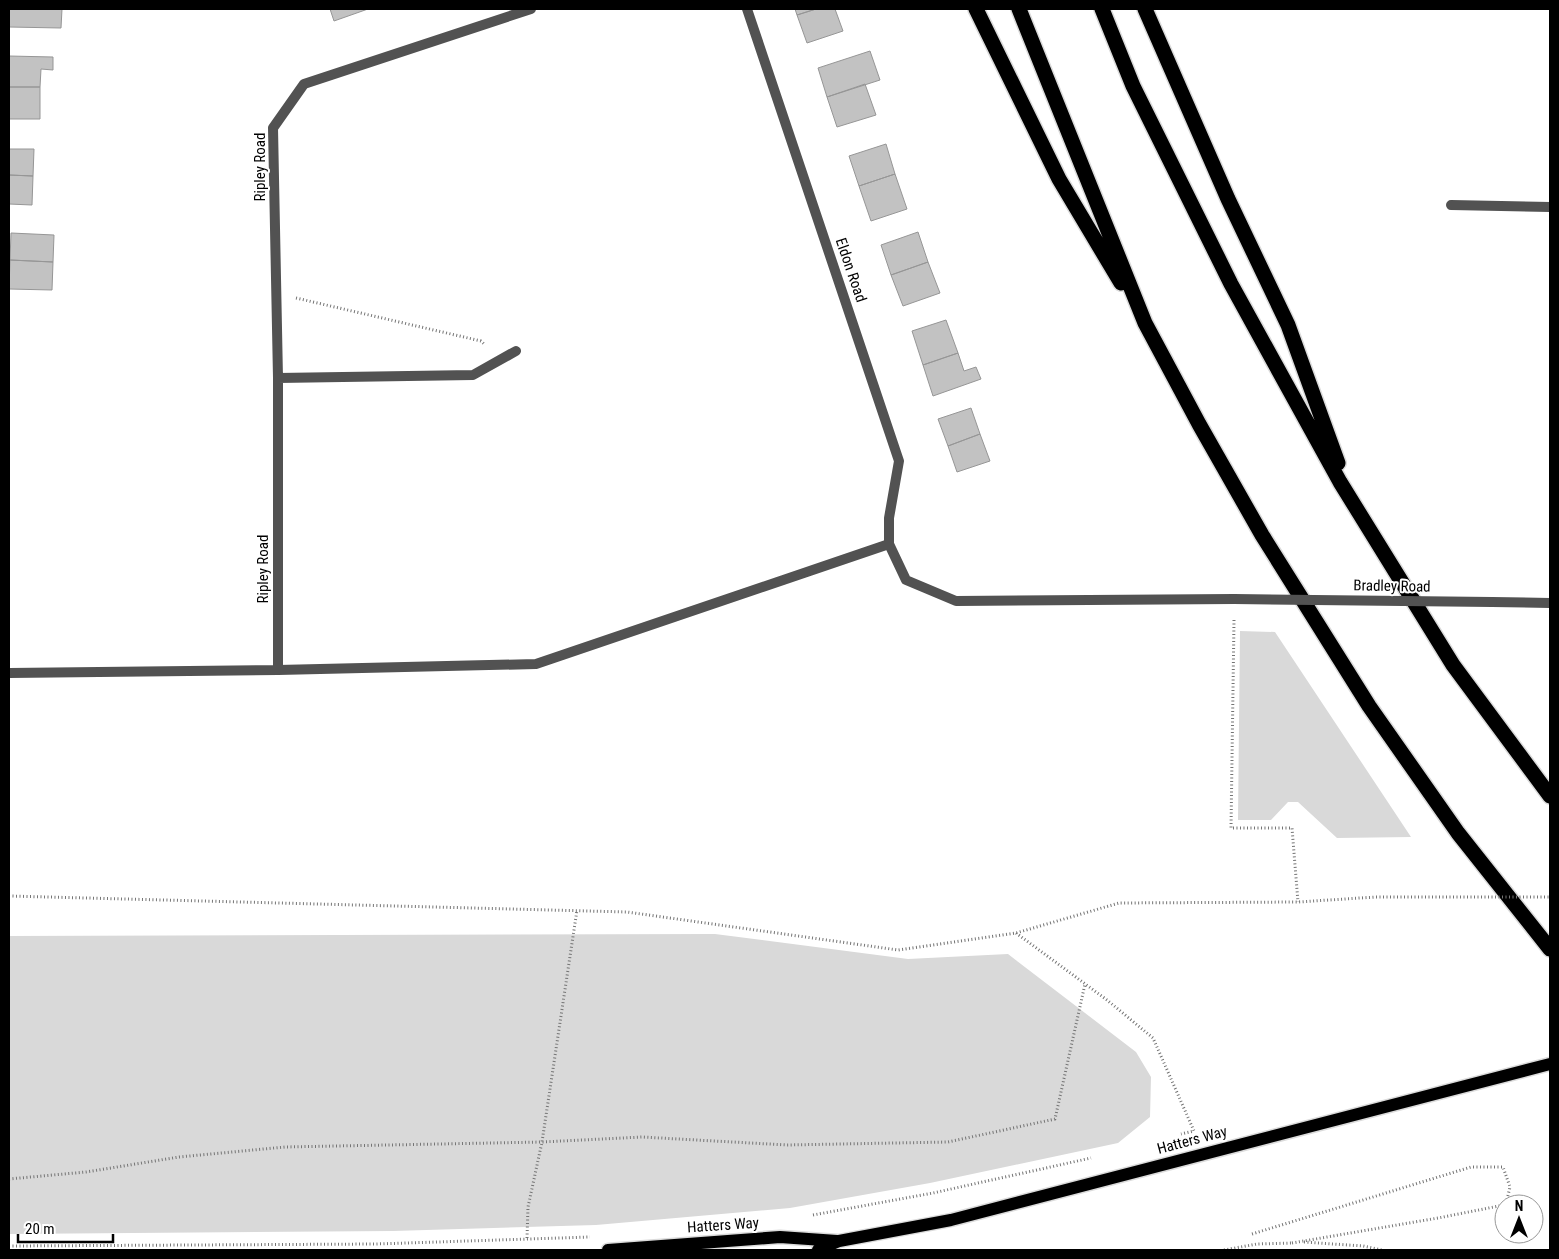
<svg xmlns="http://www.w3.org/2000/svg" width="1559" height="1259" font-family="'Roboto Condensed',sans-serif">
<rect width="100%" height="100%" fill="#fff"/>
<!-- green -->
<path fill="#d9d9d9" d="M1240,631l35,1 136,205 -74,1 -39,-36h-10l-17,18h-33z
M715,934l193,25 100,-5 128,98 15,25 -1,40 -32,26 -188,40 -140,25 -194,17 -203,6 -384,3v-298z"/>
<!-- building -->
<path fill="#c2c2c2" stroke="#969696" d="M9,9h53l-1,19 -52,-1z
M330,9h38l-34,12z
M795,9h21l-19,6z
M816,9h19l8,22 -36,12 -10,-28z
M870,51l10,29 -53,17 -9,-29z
M9,56l44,1v13l-12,-1 -1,18h-31z
M865,84l11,31 -39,12 -10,-30z
M9,87h31v32h-31z
M886,144l9,30 -36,12 -10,-30z
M9,149h25l-1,27 -24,-1z
M895,174l12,35 -36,12 -12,-35z
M9,175l24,1 -1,29 -23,-1z
M918,232l10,30 -37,13 -10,-30z
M11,233l43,2 -1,27 -43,-2z
M10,260l43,2 -1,28 -43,-1z
M928,262l12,31 -37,13 -12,-31z
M946,320l12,33 -35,12 -11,-34z
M958,353l6,18 12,-4 5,12 -48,17 -10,-31z
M971,408l9,26 -32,12 -10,-27z
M980,434l10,27 -33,11 -9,-26z"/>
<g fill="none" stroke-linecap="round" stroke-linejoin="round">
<!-- primary casing -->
<g stroke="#dbdbdb" stroke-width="15">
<path id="primary" d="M608,1250l172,-13 57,4
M818,1250l21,-9 112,-21 599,-156"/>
</g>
<!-- motorway casing -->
<g stroke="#dbdbdb" stroke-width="18">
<path id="motorway" d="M976,9l83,170 62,104
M1019,9l126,314 54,101 63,111 107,171 89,127 92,116
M1102,9l31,77 98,198 109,198 113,183 97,131
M1145,9l83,190 60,126 50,138"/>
</g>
<!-- path -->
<path stroke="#747474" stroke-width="3" stroke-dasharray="1 2.5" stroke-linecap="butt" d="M296,298l185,43 3,3
M1234,620l-3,208h61l6,74
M9,896l618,16 271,38 118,-17 103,-30 179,-1 78,-5
M1016,933l91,67 46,38 41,93 -13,3
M9,1179l77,-7 93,-15 106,-10 257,-5 35,-232
M813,1215l120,-22 158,-35
M1252,1234l219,-67h32l7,20 -4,17
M527,1238l1,-31 14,-65 100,-5 145,8 161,-3 107,-23 30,-135
M1304,1242l59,4 19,4
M1292,1243l146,-25 66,-13
M9,1246l367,-2 214,-7
M1224,1250l33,-6 36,-1"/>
<!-- minor -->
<path stroke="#525252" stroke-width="10" d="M747,9l152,452 -10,57v26
M1451,205l99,2
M278,378l195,-3 43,-24
M1492,602l58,1
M278,670v-292l-5,-250 31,-44 227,-75
M9,673l269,-3 258,-6 353,-120 17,36 50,21 278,-2"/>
<!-- primary -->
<use href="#primary" stroke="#000" stroke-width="12"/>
<!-- motorway -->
<use href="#motorway" stroke="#000" stroke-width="15"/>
<!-- path-bridge -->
<path stroke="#747474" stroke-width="3" stroke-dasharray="1 2.5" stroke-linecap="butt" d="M1376,897h174"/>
<!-- minor-bridge -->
<path stroke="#525252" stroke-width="10" d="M1234,599l258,3"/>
</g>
<g text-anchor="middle" stroke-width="4" stroke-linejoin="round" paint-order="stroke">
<!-- street labels -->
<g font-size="15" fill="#000" stroke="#fff">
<text transform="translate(260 167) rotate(-90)" y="5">Ripley Road</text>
<text transform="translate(851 270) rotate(71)" y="5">Eldon Road</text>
<text transform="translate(263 569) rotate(-90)" y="5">Ripley Road</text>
<text transform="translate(1392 586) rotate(1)" y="5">Bradley Road</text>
<text transform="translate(1192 1140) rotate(-15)" y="5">Hatters Way</text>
<text transform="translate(723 1225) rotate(-4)" y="5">Hatters Way</text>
</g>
</g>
<!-- border -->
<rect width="1559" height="1259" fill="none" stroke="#000000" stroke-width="20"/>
<!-- north arrow -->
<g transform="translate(1519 1219)"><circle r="24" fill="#ffffff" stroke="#999999"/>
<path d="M0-4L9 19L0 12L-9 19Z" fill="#000000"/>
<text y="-8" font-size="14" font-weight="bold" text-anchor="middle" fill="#000000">N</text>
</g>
<!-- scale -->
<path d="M18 1234v8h95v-8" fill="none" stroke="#000000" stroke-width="2.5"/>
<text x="25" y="1234" font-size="15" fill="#000000" stroke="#ffffff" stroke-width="4" paint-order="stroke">20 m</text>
</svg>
